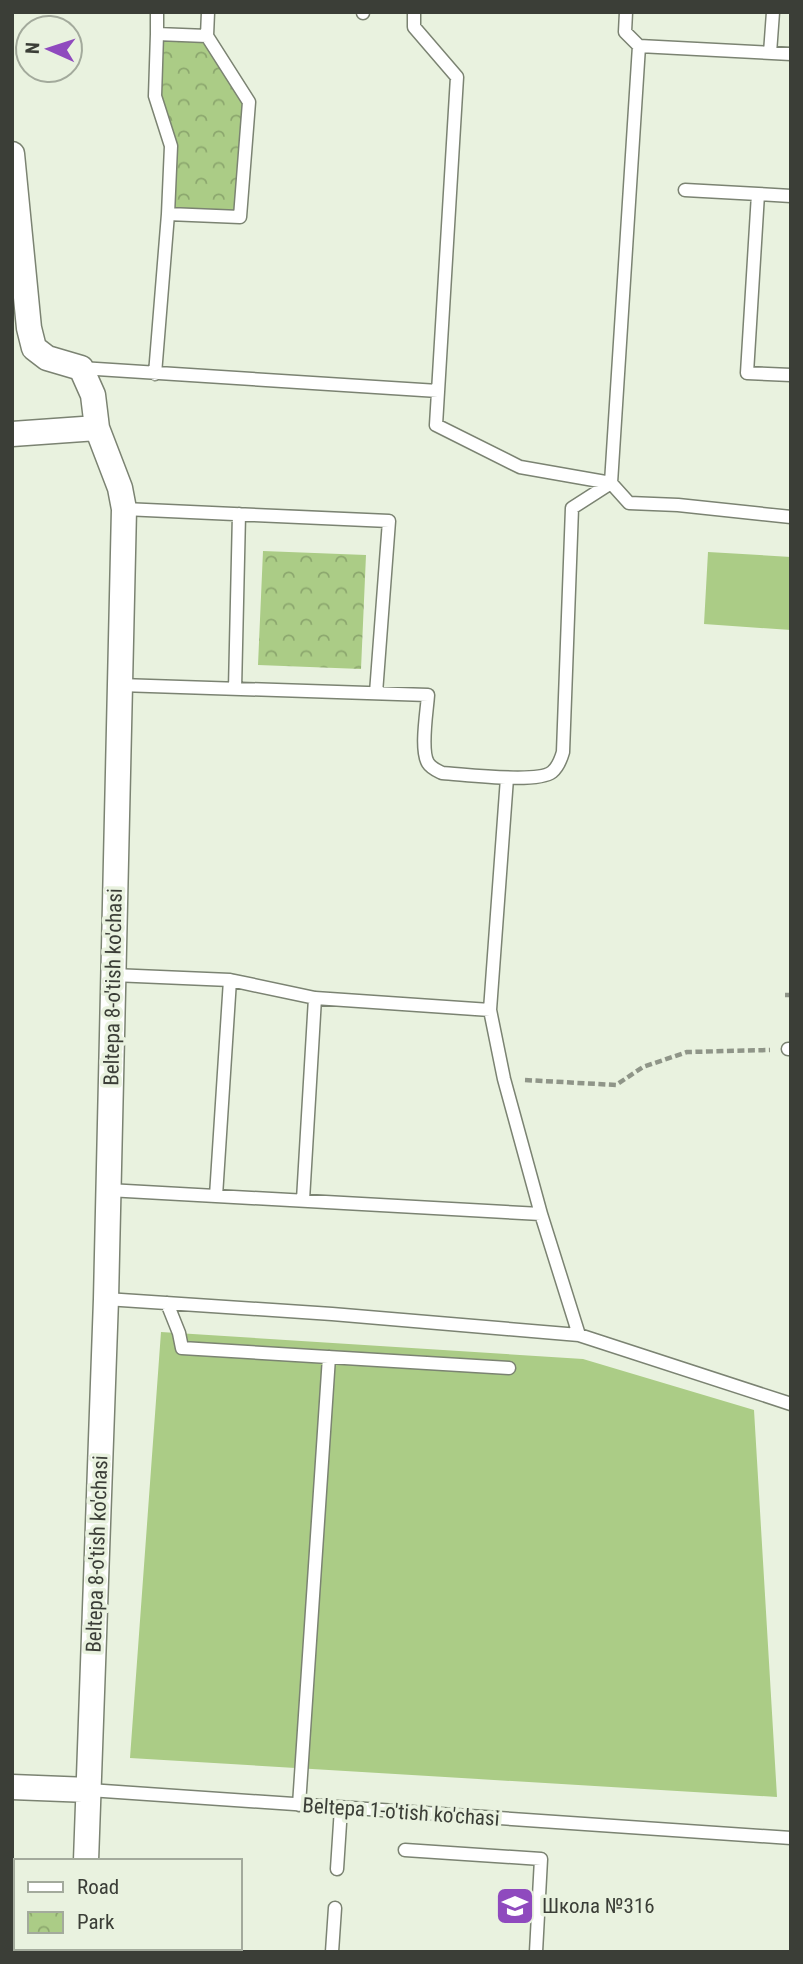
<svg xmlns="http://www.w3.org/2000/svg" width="803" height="1964" font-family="'Roboto Condensed',sans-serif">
<defs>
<pattern id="park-crowns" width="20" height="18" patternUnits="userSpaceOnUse" patternTransform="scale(1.75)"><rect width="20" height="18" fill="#abcc86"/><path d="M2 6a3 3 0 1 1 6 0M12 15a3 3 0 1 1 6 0" fill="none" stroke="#8ca76e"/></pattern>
</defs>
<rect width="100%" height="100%" fill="#e9f2df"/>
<!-- park -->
<path fill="url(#park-crowns)" d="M157,34l50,2 42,66 -9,115 -72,-3 3,-68 -16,-50z
M263,551l103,4 -5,114 -103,-4z"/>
<!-- pitch -->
<path fill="#abcc86" d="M708,552l83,5v73l-87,-6z
M161,1332l422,27 171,51 23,387 -647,-39z"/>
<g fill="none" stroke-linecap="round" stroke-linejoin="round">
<!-- lane casing -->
<g stroke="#7b8372" stroke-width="15">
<path id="lane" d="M157,12v22
M414,12v15l43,50 -21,348 84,42 91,16 18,20 49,2 113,12
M626,12l-1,20 14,14 152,8
M363,13v-1
M207,36l-50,-2 -2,62 16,50 -3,68 72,3 9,-115 -42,-66 1,-24
M770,53l3,-41
M685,190l73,4
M791,196l-33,-2 -11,179 44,2
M81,368l357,23
M155,374l13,-160
M611,483l28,-437
M124,509l265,12 -13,172
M120,685l308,10c-1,16 -8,55 0,68 3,5 8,7 14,10 21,1 95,11 110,-1 6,-5 9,-13 11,-20l9,-244 39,-25
M235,689l4,-175
M490,1010l17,-232
M788,1049h3
M108,1190l433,24 -37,-135 -14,-69 -175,-12 -85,-18 -117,-5
M216,1196l14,-216
M303,1200l12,-202
M541,1214l38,121
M106,1299l226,15 247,21 212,69
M167,1303l12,30 3,15 327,20
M89,1790l702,48
M299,1805l30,-448
M405,1850l136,9 -5,93
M337,1869l4,-61
M332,1952l3,-44"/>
</g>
<!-- street casing -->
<g stroke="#7b8372" stroke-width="27">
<path id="street" d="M12,154l17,174 5,20 13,10 34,10 12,27 4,33 23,60 4,21 -18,790 -20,562
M12,434l85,-6
M12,1787l77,3
M77,1952l1,-4"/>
</g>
<!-- path -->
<path stroke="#8f9588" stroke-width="4.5" stroke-dasharray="7 3.5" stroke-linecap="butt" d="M790,907h1
M785,995h6
M525,1080l91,5 27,-18 44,-15 83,-2"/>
<!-- lane -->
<use href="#lane" stroke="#fff" stroke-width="12"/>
<!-- street -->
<use href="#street" stroke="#fff" stroke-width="24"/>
</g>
<!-- icons -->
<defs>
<g id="school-square" transform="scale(2.0125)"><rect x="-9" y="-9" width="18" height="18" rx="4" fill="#8f4abe" stroke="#e9f2df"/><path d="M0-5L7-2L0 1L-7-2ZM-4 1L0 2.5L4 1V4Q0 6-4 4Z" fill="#fff"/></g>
</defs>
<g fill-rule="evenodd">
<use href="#school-square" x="515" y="1906"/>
</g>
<g text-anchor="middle" stroke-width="7" stroke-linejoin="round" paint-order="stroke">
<!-- street labels -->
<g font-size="21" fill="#3b3e37" stroke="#e9f2df">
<text transform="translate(113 987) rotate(-89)" y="7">Beltepa 8-o'tish ko'chasi</text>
<text transform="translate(97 1554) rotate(-88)" y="7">Beltepa 8-o'tish ko'chasi</text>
<text transform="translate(401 1812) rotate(4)" y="7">Beltepa 1-o'tish ko'chasi</text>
</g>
<!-- poi labels -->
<g font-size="21" fill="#3b3e37" stroke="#e9f2df" text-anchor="start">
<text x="542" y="1913">Школа №316</text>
</g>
</g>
<!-- border -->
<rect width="803" height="1964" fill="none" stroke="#3b3e37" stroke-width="28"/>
<!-- legend -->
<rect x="14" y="1859" width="228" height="91" fill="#e9f2df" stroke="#a3aa9c" stroke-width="2"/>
<rect x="28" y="1882" width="35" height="10" fill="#ffffff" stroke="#a3aa9c" stroke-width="2"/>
<text x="77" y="1894" font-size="21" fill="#3b3e37">Road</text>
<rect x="28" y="1912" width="35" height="21" fill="url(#park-crowns)" stroke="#a3aa9c" stroke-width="2"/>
<text x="77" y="1929" font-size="21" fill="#3b3e37">Park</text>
<!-- north arrow -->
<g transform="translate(49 49) rotate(273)"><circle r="33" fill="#e9f2df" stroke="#a3aa9c" stroke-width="2"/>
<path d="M0-5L12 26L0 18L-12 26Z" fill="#8f4abe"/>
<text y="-10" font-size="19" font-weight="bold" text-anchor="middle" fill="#3b3e37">N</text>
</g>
</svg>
